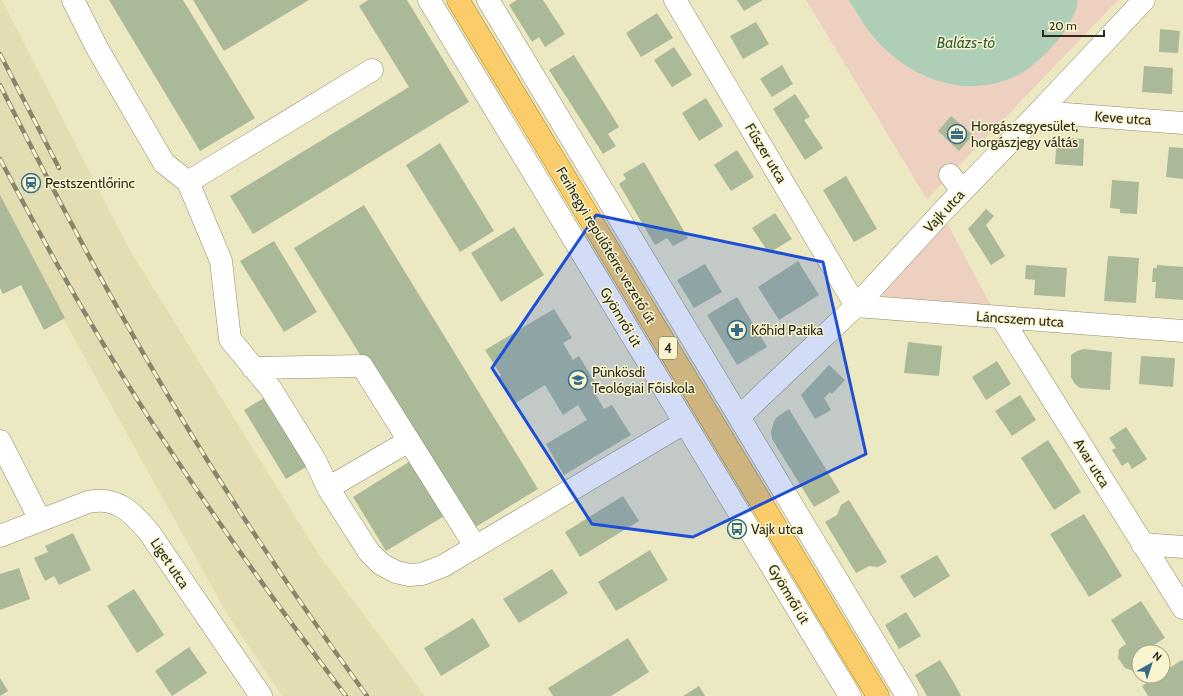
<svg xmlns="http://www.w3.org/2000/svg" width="1183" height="696" font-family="Cabin,sans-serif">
<rect width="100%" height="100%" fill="#ebe8c2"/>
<!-- built -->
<path fill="#e3deb1" d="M0,0h2l127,249 190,306 106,141h-143l-55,-82 -177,-319 -50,-99z"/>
<!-- green -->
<path fill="#edd0c0" d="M806,0h312l-191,199z
M946,221l49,92 -109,-8 -5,-17z"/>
<!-- water -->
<path fill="#afceb8" d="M849,0h229c-2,20 -21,43 -35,56 -8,7 -16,15 -27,20 -47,22 -97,6 -133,-29 -14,-13 -24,-31 -34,-47z"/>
<!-- building -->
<path fill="#aaba99" d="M109,0h74l72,118 -55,33z
M193,0h116l-85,51z
M368,0h39l62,102 -216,132 -23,-38 179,-109 -50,-81z
M517,0h26l22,34 -20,13 -6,-10 -7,5 -23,-37z
M737,0h26l-19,11z
M657,13l16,25 -32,19 -15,-24z
M756,22l13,22 -26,15 -13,-23z
M1160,29l20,2 -2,22 -19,-1z
M674,47l18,28 -20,12 -18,-27z
M574,55l45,72 -11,7 8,12 -13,8 -54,-84z
M782,65l11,19 -21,13 -12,-18z
M1144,66l29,2 -1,26 -30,-2z
M795,94l15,23 -6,3 19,28 -18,12 -32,-51z
M706,98l17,28 -24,15 -17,-28z
M951,116l22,19 -14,16 -21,-20z
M1057,137l27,2 -1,27 -28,-2z
M440,143l54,88 -34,21 -54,-87z
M1169,147l14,1v31l-17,-2z
M737,150l17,27 -23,14 -17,-26z
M644,162l44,76 -15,8 -6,-8 -12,7 -36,-61 7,-5 -3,-5z
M846,176l31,53 -23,13 -31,-52z
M1112,180l27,2 -2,32 -17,-1v-4l-10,-1z
M0,195l65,123 -21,12 -23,-45 -18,9 -3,-6z
M364,205l174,284 -69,42 -175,-283z
M986,209l8,7 -8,9 19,31 -14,9 -23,-36z
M775,213l17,26 -23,14 -17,-25z
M514,227l30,48 -43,27 -30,-49z
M274,241l43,71 -33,20 -44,-71z
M1108,256l31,2 -3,45 -32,-2z
M798,261l21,34 -40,25 -21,-33z
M705,264l17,28 -28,16 -17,-28z
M1026,265l41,3 -2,29 -31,-2 1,-15 -10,-1z
M1157,265l26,2v33l-28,-2 1,-16h-4l1,-14h4z
M737,297l30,50 -30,18 -30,-50z
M554,309l18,29 -9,5 10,17 6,-4 22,36 -5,3 8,14 8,-4 19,30 -67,40 -18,-31 41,-24 -9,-15 -15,10 -18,-30 -31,19 -17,-26 4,-3 -16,-25z
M908,342l34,4 -3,30 -35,-3z
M1084,349l28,3 -2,38 -30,-2 -5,-4 -4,-7v-22l6,-4z
M1141,356l34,2 -2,29 -34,-3z
M997,361l14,23 -25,16 -14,-23z
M829,365l16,15 -13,14 -2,-2 -6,6 7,12 -16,9 -14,-24z
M269,395l42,69 -25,15 -42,-69z
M1020,395l16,25 -24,16 -17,-25z
M789,409l51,83 -26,15 -42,-68 -1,-7 3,-11 3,-4z
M1126,427l21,32 -15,10 -4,-7 -6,4 -10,-16 4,-2 -7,-10z
M1048,440l33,52 -27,18 -33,-52z
M412,460l34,55 -60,36 -33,-54z
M623,496l16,25 -59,36 -15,-25z
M849,500l38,62 -9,5 -9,-1 -13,7 -31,-51 12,-7 4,-10z
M1084,514l38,62 -33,21 -39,-63z
M73,533l18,37 -32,15 -5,-9 -9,5 -11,-23 14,-6 -3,-6z
M650,550l18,30 -52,31 -18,-29z
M937,555l13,21 -36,22 -14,-22z
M19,568l11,31 -30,11v-36z
M552,569l16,24 -49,30 -16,-24z
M134,589l30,46 -27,18 -30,-47z
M1141,601l24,37 -21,13v1h-5v16l-5,3 -9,-3 -7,-10 1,-9 7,-5 -15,-24z
M906,612l15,24 -22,13 -14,-24z
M473,618l17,28 -49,30 -17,-28z
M628,638l21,34 -38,24h-58l-5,-8z
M189,647l18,26 -35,23 -17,-25z
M940,660l14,23 7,13h-34l-12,-21z
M1182,660l1,1v35h-35l-6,-10 15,-10h6v-4z
M0,678l8,13 -8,5z
M699,686l6,10h-22z"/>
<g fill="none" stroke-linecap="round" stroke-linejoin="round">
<!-- minor casing -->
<g stroke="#8f8c69" stroke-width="23">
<path id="minor" d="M73,0l24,48 67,115 24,19 33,79 9,78 41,50 44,71 13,28 41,64 12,12 15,8 13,3 13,-1 21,-8 241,-143
M429,0l421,696
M488,0l419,696
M675,0l181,306 327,25
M1039,112l144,11
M950,175l12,16
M188,182l184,-112
M1001,317l182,291
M253,368l109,-2 113,180
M739,417l117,-111 89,-97 94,-97 105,-112
M0,441l40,79
M328,488l81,-47
M0,536l88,-34c29,-6 44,10 61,30l112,164
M1142,544l41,3"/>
</g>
<!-- major casing -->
<g stroke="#b17f0f" stroke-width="23">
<path id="major" d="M458,0l420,696"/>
</g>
<!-- minor -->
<use href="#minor" stroke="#fff" stroke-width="22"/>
<!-- major -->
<use href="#major" stroke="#fbcd6a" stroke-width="22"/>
<!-- rail casing -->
<g stroke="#87856c" stroke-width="4.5">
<path id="rail" d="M0,54l59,114
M0,85c60,120 123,238 193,352 54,89 113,175 174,259
M0,159c53,101 109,200 172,294 55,83 114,164 174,243"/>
</g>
<!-- rail -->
<use href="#rail" stroke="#f9f5cf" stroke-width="3" stroke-dasharray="9" stroke-linecap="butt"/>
</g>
<!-- marked area -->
<path fill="#1d4ed8" fill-opacity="0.2" stroke="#1d4ed8" stroke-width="3" stroke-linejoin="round" d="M596,215l227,47 43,192 -173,83 -101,-13 -100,-156z"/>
<!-- icons -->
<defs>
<g id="office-ring" transform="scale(1)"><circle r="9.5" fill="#f9f5cf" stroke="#356c87" stroke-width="1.5"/><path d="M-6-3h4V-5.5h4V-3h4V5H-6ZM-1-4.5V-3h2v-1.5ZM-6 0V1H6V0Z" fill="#356c87"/></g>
<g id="station-ring" transform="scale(1)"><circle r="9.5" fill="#f9f5cf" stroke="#356c87" stroke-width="1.5"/><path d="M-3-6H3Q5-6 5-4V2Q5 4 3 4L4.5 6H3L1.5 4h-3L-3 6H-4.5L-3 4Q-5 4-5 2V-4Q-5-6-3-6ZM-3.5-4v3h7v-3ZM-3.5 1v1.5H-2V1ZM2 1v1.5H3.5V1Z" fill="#356c87"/></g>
<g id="pharmacy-ring" transform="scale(1)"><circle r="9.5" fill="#f9f5cf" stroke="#356c87" stroke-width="1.5"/><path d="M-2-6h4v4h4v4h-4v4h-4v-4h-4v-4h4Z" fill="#356c87"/></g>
<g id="university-ring" transform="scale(1)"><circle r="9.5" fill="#f9f5cf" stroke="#356c87" stroke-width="1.5"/><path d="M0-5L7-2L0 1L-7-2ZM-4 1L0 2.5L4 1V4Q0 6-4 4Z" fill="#356c87"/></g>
<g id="bus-ring" transform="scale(1)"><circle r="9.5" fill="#f9f5cf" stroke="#356c87" stroke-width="1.5"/><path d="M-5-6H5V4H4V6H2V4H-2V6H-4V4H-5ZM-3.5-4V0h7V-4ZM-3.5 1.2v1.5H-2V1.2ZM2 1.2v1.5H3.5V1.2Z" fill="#356c87"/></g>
</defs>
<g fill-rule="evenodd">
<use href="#office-ring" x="957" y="134"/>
<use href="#station-ring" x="31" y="183"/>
<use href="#pharmacy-ring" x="737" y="330"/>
<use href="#university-ring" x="578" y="380"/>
<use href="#bus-ring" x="737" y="529"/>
</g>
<g text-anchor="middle" stroke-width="3" stroke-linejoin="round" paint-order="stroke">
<!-- shield labels -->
<rect fill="#f9f5cf" stroke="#6a6852" stroke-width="1" x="659" y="337" width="18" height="22" rx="3"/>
<g font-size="13" font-weight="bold" fill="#2c2b1d">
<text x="668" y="353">4</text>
</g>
<!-- street labels -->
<g font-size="14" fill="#2c2b1d" stroke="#f9f5cf">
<text transform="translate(1123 118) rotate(4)" y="5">Keve utca</text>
<text transform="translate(766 153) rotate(59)" y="5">Fűszer utca</text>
<text transform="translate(944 211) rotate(-47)" y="5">Vajk utca</text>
<text transform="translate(606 245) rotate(59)" y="5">Ferihegyi repülőtérre vezető út</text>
<text transform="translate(621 317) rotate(59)" y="5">Gyömrői út</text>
<text transform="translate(1020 319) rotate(4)" y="5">Láncszem utca</text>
<text transform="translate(1092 463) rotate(58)" y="5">Avar utca</text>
<text transform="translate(170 563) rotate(56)" y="5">Liget utca</text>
<text transform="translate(789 594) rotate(59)" y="5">Gyömrői út</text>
</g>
<!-- poi labels -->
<g font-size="14" fill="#2c2b1d" stroke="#f9f5cf" text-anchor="start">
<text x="971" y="131">Horgászegyesület,<tspan x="971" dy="16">horgászjegy váltás</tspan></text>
<text x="45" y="188">Pestszentlőrinc</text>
<text x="751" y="335">Kőhíd Patika</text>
<text x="592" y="377">Pünkösdi<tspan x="592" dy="16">Teológiai Főiskola</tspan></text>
<text x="751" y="534">Vajk utca</text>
</g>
<!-- water labels -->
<g font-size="15" font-style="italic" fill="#2c5e3e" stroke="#f9f5cf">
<text x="966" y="48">Balázs-tó</text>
</g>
</g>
<!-- north arrow -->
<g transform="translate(1151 664) rotate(39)"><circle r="19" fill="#f9f5cf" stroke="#a7a488"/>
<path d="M0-3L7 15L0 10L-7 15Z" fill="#356c87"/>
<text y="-6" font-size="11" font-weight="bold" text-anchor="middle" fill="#2c2b1d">N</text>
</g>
<!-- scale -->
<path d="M1043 30v6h61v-6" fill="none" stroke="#2c2b1d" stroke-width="2"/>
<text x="1049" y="30" font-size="12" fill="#2c2b1d" stroke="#f9f5cf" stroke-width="3" paint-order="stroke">20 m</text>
</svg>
